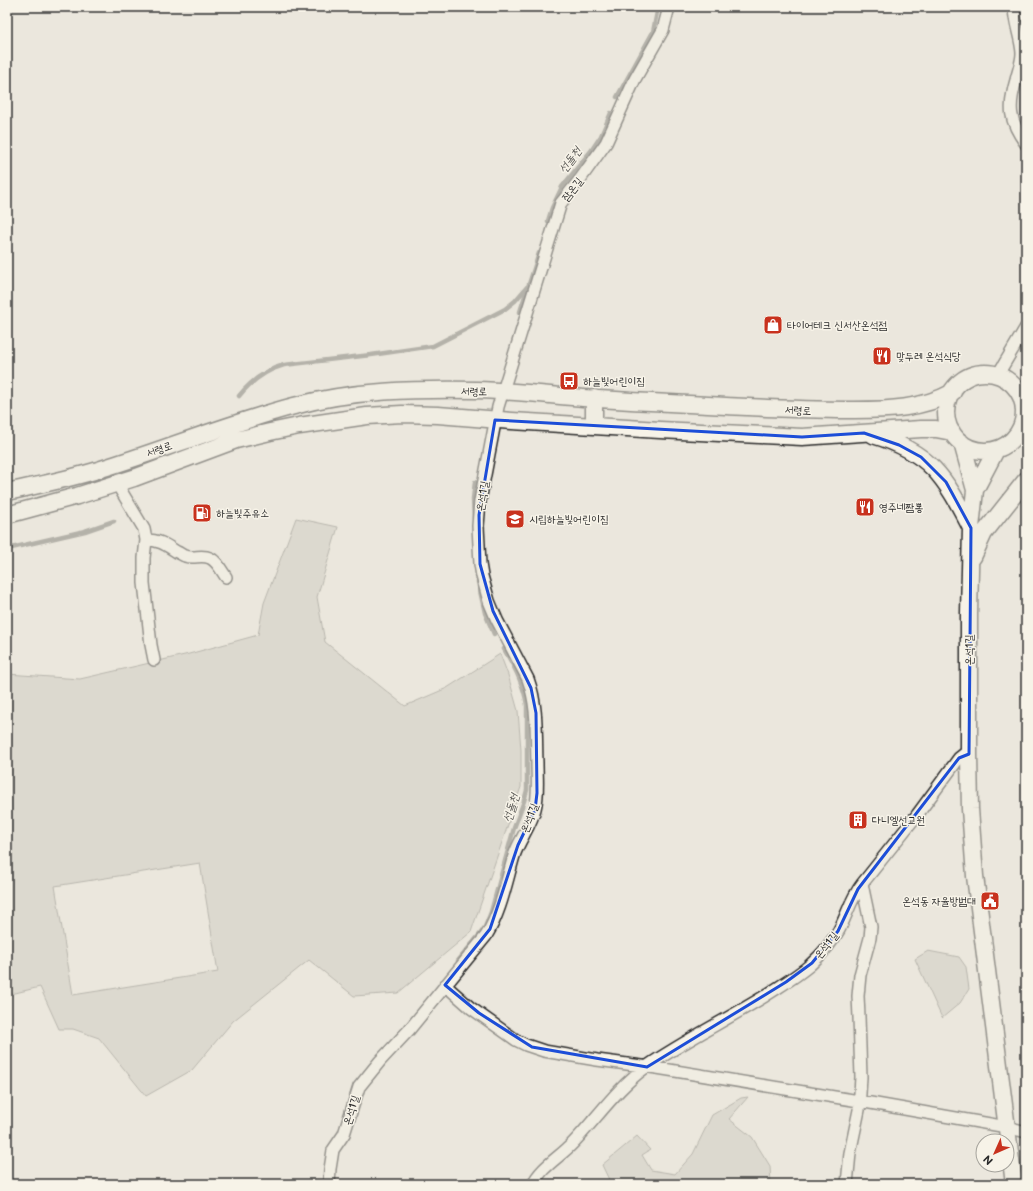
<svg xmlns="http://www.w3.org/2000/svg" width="1033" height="1191" font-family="'Balsamiq Sans','Poor Story',sans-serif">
<rect width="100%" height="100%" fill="#ebe7dd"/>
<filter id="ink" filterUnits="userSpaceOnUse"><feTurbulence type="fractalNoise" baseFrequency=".025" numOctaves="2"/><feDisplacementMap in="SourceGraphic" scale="8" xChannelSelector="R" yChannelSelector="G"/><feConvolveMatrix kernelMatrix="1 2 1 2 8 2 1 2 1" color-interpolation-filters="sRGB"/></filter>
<g filter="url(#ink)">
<!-- green -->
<path fill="#cbc8bf" stroke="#7b7a75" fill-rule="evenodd" d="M296,518l42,9 -21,70 8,45 80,64 42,-18 53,-34 8,21 10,36 3,39v37l-50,145 -73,61 -44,3 -45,-36 -76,61 -41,49 -46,26 -47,-58 -26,-9h-14l-19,-42 -33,8v-321l73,5 109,-25 69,-19 6,-32zM200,863l18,109 -145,23 -18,-109z
M928,951l31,6 7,10 3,22 -9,14 -18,15 -27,-59z
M748,1097l-19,22 23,18 18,29 1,18h-160l-9,-19 35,-29 13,14 -8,5 9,15 24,4 18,-20 19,-39 29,-17z"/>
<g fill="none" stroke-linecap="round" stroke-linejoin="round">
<!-- stream -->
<path stroke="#72716c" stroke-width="4.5" d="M617,97l36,-65 5,-25
M548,221l4,-13 10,-21 29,-36 10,-15 10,-23
M520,312c6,-20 13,-39 19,-59
M239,396c12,-15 27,-26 45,-31l87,-10 62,-9 72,-37 10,-8 12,-14
M474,519l-1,-20 2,-17
M7,549l78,-18 29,-10
M478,582l7,31 9,21
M458,961l23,-28 4,-6 6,-15 23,-84 10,-27 3,-11v-85c-3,-20 -12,-38 -23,-56"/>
<!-- street casing -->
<g stroke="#2b2b2b" stroke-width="14">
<path id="street" d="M1014,7c0,16 7,30 8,46 0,9 -4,18 -6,27 -8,27 -7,41 10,64
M997,376l29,-49
M117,484l27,45 2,11 -2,18v25l7,62 3,15
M146,540c14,0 20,5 31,12 3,1 6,4 8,4 9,3 17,-2 25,2 7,3 11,12 16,19
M445,985l26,23 45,32 10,5 18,6 53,9 60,8 202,33 148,26 19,5
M329,1184l1,-15 3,-19 11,-16 15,-47 21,-26 29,-31 77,-94c15,-24 20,-53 28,-80 5,-16 17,-30 21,-47 4,-15 2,-31 2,-46 -1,-28 1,-57 -9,-84l-31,-59 -8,-19 -7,-25 -2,-12 -2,-38 2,-25 18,-94 63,-204 20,-25 25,-35 29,-64 28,-49 6,-23
M533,1184c8,-17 27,-27 40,-41 24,-25 44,-55 73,-76 38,-26 80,-47 119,-71 15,-10 31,-19 45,-31 11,-10 22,-22 29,-35 8,-15 12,-32 23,-46l55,-69 42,-57 5,-4h5
M847,1184l3,-31 9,-43 2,-33 -2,-60 -1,-21 2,-21 10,-37 1,-11 -9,-43"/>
</g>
<!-- secondary casing -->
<g stroke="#2b2b2b" stroke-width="19">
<path id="secondary" d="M946 412a39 39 0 1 1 78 0a39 39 0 1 1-78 0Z
M594,426v-28
M873,435c57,17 72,42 98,93
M962,443l13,47 -4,38 -2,85v141l1,55 5,67 39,308
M975,490l21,-40
M7,492c31,-7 63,-13 94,-23 65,-20 128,-46 193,-63 59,-16 122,-17 183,-16 35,1 71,5 106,8 61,4 123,7 184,10 29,1 58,2 87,2 34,0 68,-1 99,-18
M7,515l70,-19 57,-18 102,-38 34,-8 29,-6 68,-10 35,-2 36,1 74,6 148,9 142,7 119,-8h15l16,3
M973,557l11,-24 42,-53"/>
</g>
<!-- street -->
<use href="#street" stroke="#f7f3e8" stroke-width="11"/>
<!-- secondary -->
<use href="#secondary" stroke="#f7f3e8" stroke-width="16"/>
</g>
</g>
<!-- marked area -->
<path d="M0 0H1033V1191H0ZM495,420l307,17 62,-4 35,12 22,12 25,25 25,46 -2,226 -10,4 -101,131 -20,42 -26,32 -26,19 -139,85 -115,-20 -53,-34 -34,-28 45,-56 28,-84 17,-35 2,-17 -1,-80 -5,-25 -38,-77 -13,-47 -1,-49z" fill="#ebe7dd" fill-opacity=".55" fill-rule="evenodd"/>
<path fill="none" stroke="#1d4ed8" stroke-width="3" stroke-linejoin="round" d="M495,420l307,17 62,-4 35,12 22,12 25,25 25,46 -2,226 -10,4 -101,131 -20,42 -26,32 -26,19 -139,85 -115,-20 -53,-34 -34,-28 45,-56 28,-84 17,-35 2,-17 -1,-80 -5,-25 -38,-77 -13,-47 -1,-49z"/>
<!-- icons -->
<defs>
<g id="shop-square" transform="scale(1)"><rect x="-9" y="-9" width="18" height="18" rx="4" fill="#c8321e" stroke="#f7f3e8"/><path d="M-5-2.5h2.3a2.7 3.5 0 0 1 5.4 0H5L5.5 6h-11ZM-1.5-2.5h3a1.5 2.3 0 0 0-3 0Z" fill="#fff"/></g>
<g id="restaurant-square" transform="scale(1)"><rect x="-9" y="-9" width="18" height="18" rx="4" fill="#c8321e" stroke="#f7f3e8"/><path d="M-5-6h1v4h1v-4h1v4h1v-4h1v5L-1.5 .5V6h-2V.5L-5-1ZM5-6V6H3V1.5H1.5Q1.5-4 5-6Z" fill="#fff"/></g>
<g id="bus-square" transform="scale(1)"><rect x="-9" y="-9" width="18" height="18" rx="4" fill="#c8321e" stroke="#f7f3e8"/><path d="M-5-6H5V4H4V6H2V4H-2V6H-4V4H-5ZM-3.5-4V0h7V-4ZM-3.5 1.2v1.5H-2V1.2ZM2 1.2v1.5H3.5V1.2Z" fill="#fff"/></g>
<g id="fuel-square" transform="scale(1)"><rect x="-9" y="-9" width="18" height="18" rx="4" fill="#c8321e" stroke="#f7f3e8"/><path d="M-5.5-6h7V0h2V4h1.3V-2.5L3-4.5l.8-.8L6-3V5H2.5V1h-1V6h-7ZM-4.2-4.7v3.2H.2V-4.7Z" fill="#fff"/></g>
<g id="school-square" transform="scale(1)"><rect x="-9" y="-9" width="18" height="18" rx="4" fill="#c8321e" stroke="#f7f3e8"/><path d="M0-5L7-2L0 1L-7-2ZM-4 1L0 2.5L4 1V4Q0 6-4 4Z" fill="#fff"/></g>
<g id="building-square" transform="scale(1)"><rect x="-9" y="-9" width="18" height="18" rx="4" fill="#c8321e" stroke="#f7f3e8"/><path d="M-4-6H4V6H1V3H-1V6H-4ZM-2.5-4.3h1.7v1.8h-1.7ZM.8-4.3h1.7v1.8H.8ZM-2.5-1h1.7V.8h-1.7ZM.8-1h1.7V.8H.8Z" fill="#fff"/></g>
<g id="civic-square" transform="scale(1)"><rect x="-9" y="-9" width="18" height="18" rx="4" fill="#c8321e" stroke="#f7f3e8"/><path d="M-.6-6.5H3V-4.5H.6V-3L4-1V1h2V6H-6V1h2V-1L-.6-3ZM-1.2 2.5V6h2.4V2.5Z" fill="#fff"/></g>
</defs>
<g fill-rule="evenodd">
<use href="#shop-square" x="773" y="325"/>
<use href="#restaurant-square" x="882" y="356"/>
<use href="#bus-square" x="569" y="381"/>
<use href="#restaurant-square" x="865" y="507"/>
<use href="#fuel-square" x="202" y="513"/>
<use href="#school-square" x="515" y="519"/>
<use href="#building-square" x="858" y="820"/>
<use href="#civic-square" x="990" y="901"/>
</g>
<g text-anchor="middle" stroke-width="3" stroke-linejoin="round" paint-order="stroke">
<!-- street labels -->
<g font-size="11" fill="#2b2b2b" stroke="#f7f3e8">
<text transform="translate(572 189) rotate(-52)" y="4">잠온길</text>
<text transform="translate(474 391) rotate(1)" y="4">서령로</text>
<text transform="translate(798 410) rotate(3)" y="4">서령로</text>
<text transform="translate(159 449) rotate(-19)" y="4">서령로</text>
<text transform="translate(482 496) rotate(-81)" y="4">온석1길</text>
<text transform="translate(969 650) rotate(-90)" y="4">온석1길</text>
<text transform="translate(529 818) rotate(-69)" y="4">온석1길</text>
<text transform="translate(826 945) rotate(-52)" y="4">온석1길</text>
<text transform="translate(351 1110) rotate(-73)" y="4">온석1길</text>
</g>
<!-- poi labels -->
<g font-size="11" fill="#2b2b2b" stroke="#f7f3e8" text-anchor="start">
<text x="787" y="329">타이어테크 신서산온석점</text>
<text x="896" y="360">맞두레 온석식당</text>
<text x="583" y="385">하늘빛어린이집</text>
<text x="879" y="511">영주네짬뽕</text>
<text x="216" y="517">하늘빛주유소</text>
<text x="529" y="523">시립하늘빛어린이집</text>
<text x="872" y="824">다니엘선교원</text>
<text x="976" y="905" text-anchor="end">온석동 자율방범대</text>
</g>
<!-- water labels -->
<g font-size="12" font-style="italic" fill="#555451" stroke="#f7f3e8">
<text transform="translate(570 160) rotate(-53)" y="4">선돌천</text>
<text transform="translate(511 808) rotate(-73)" y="4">선돌천</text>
</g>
</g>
<!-- margin -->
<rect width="1033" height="1191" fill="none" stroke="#f7f3e8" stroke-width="24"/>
<rect x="12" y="12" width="1009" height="1167" fill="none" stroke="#2b2b2b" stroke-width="1.5" filter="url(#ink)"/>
<!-- north arrow -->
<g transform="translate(995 1153) rotate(225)"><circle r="19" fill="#f7f3e8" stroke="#a5a39c"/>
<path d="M0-3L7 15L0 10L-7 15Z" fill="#c8321e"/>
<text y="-6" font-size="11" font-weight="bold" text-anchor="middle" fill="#2b2b2b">N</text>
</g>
</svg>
